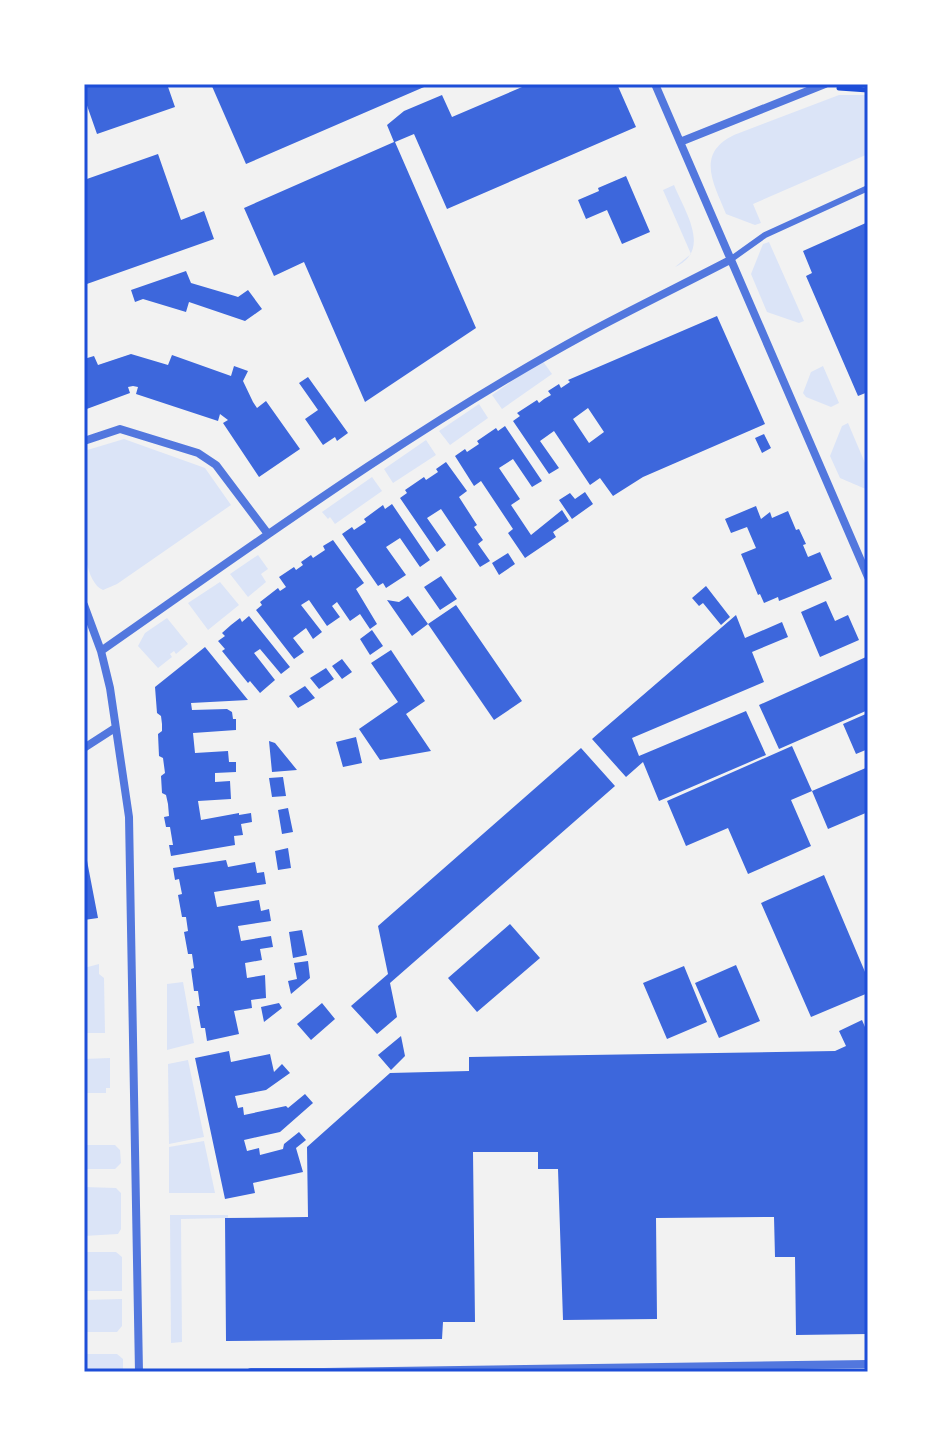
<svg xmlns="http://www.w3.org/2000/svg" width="952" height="1456" font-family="'Sofia Sans Condensed',sans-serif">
<rect width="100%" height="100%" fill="#f2f2f2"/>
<!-- green -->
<path fill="#dbe4f7" d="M839,95h29v59l-115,50 8,19 -6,2 -29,-11c-12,-30 -31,-60 8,-79z
M674,185c11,27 38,65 1,82l16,-13 -28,-64z
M769,242l35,79 -5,2 -32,-11 -16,-38 12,-30z
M542,360l10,14 -50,35 -10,-14z
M823,366l16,37 -8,4 -25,-10 -3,-4 8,-21z
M479,404l9,14 -38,27 -11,-14z
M848,423l20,47v20l-28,-12 -10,-22 12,-30z
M124,439l81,29 26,37 -114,79 -14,6c-29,-13 -19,-110 -19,-139z
M426,440l10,15 -43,28 -9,-14z
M372,477l10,14 -47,33 -5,-7 -2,2 -6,-7z
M258,555l10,14 -7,5 5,8 -18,15 -18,-23z
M220,582l19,23 -31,25 -20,-27z
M167,618l21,26 -12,10 -2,-3 -4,3 2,3 -14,11 -20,-22 7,-13z
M99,964v10l5,4 1,55h-21v-65z
M183,982l11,61 -27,7v-66z
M110,1058v30h-4v5h-22v-34z
M188,1060l16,77 -35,7 -1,-80z
M204,1141l11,52h-46v-46z
M84,1145h31l5,5 1,13 -6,6h-31z
M84,1187l32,1 5,5v36l-3,5 -34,2z
M170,1215h58v3l-47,1 1,123 -11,1z
M84,1252h32l6,5v34h-38z
M122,1299v27l-5,6h-33v-32z
M84,1354h33l6,5v13h-39z"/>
<!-- building -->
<path fill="#3d67dc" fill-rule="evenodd" d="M84,84h83l8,23 -78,27 -13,-37z
M211,84h220l-185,80z
M529,84h88l19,43 -189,82 -33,-75 -19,8 81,186 -111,74 -61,-140 -30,14 -30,-68 150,-66 -7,-17 17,-14 38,-16 10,22z
M158,154l23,66 23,-9 10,28 -130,46v-105z
M626,176l24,56 -28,12 -15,-34 -21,9 -8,-19 21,-9 -1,-3z
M868,222v170l-10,4 -52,-120 6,-3 -9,-22z
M186,271l5,12 44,13 3,1 10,-7 14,19 -17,12 -56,-19 -3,10 -43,-13 -8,3 -4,-12z
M717,316l48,108 -122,53 -30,19 -13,-18 -10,7 -36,-54 -14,10 19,27 -10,6 -36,-53 7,-5 -3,-3 20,-13 2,3 5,-4 7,-4 -3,-4 11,-7 2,4 9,-6 -2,-2zM588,408l16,24 -15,11 -16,-24z
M131,354l37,11 4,-10 59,21 3,-10 14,5 -5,10 10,21 4,6 9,-7 34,48 -41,28 -36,-54 5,-3 -8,-6 -2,7 -82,-27 2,-7 -5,-1 -5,1 2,6 -46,17v-51l10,-3 4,9z
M308,377l40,56 -11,8 -2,-4 -12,8 -18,-26 13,-9 -19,-27z
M505,426l37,55 -10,6 -19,-28 -14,9 21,31 -9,6 20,30 31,-25 7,11 -16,11 3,5 -31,21 -17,-25 5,-4 -32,-48 -7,5 -19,-30 10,-7 2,3 12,-8 -2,-3 19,-13 2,3z
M764,434l7,14 -9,5 -7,-15z
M446,462l21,29 -8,6 18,28 -3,2 9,13 -5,4 12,17 -10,6 -39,-58 -14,9 19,27 -9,7 -37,-54 7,-5 -2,-3 19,-13 2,3 12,-8 -2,-3z
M585,492l8,12 -21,15 -13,-19 11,-7 5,6z
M392,504l38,56 -10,7 -20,-29 -14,9 20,28 -20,13 -3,-5 -5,3 -36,-52 10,-7 2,3 12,-8 -2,-3 19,-14 2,4z
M756,506l5,13 9,-7 2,6 16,-7 8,19 3,-1 7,15 -3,1 5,12 12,-5 12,27 -43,18 -10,4 -1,-4 -14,6 -4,-9 -2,1 -17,-41 15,-6 -9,-21 -16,6 -6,-14z
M333,540l31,43 -8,6 21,35 -7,5 -10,-15 -10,7 -13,-19 -5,4 8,11 -13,9 -18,-26 -8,5 21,27 -9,7 -7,-11 -13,10 11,14 -10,7 -38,-49 6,-5 -2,-3 18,-14 2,3 6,-4 -7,-10 15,-10 2,3 7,-5 -2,-3 10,-7 2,3 12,-8 -2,-4z
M508,553l7,11 -16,11 -7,-12z
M441,576l16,23 -17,11 -16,-23z
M706,586l24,31 -9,8 -18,-22 -4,3 -7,-8z
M408,596l20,28 -16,12 -25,-36 12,2z
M826,601l9,20 13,-6 11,25 -39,17 -19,-45z
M456,605l66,96 -28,19 -66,-96z
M736,615l9,23 37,-16 6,15 -36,15 12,30 -132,56 7,18 107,-45 20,44 -107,46 -16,-39 -17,15 -34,-38z
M249,616l41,51 -9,7 -21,-25 -6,4 21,27 -15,13 -10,-12 -2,2 -26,-32 3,-2 -7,-8 7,-5 -3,-3 9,-8 9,-7 2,4z
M372,630l11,16 -13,9 -10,-16z
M205,647l43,53 -57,3 1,7 35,-1 5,3 1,7h3v11l-43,3 2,20 33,-2 1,11h7v10l-21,1v9l15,-1 1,18 -33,2 3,19 38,-7v2l12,-2 1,9 -11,2 2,11 -9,1 1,9 -64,11 -2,-11h4l-3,-18h-4l-2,-10 5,-1 -1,-12 -2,-9 -4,-2 -1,-17 4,-3 -2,-15 -4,-2 -1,-22 4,-3v-7l-1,-8 -4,-3 -2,-26z
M391,650l34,51 -19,13 25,37 -51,9 -21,-31 39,-27 -27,-39z
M866,657l2,53 -89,39 -20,-44z
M342,659l10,13 -10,7 -10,-13z
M326,668l8,11 -15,10 -9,-11z
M305,686l10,12 -17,10 -9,-12z
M868,713v36l-12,5 -13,-30z
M356,737l6,26 -19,4 -7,-25z
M269,741l6,2 22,27 -25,2z
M792,746l20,45 -21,9 20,46 -63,28 -20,-46 -42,18 -19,-45z
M581,748l34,38 -225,197 7,34 -20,17 -26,-28 37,-32 -10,-48z
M868,767v45l-40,17 -16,-38z
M283,777l3,19 -14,1 -3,-19z
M288,808l5,24 -11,2 -4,-24z
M84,845l14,73 -14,2z
M288,848l3,20 -13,2 -3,-19z
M226,860l2,7 27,-5 2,11 7,-1 2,12 -52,8 3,15 42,-7 2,11 8,-2 2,12 -33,5 3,15 30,-5 2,11 -13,2 2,11 -17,3 2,15 18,-3 1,23 -15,2 1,8 -18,3 5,23 -32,7 -2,-13h-4l-4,-22h3l-2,-15h-4l-3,-22 3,-1 -2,-14h-4l-4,-22 4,-1 -2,-14h-4l-4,-22 4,-1 -3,-15 -4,1 -2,-12z
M824,875l44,104v14l-57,24 -50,-114z
M510,924l30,34 -63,54 -29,-34z
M302,930l5,25 -14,3 -4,-26z
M308,961l2,17 -19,16 -3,-13 9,-2 -3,-16z
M736,965l24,56 -41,17 -24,-55z
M684,966l23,56 -40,17 -24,-56z
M279,1003l3,5 -18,14 -3,-15z
M322,1003l13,16 -24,21 -14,-16z
M862,1020l6,14v300l-72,1 -1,-78h-20l-1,-40 -118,1 1,101 -94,1 -5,-151h-20v-17h-65l2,170h-32l-1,17 -216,2 -1,-123 83,-1 -1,-70 83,-74 79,-2v-14l366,-6 11,-5 -7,-15z
M401,1036l4,20 -14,14 -13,-15z
M229,1051l2,11 39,-8 4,18 8,-8 8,9 -24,17 -31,6 3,12 5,-1 1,8 42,-9 2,2 17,-14 8,9 -33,29 -36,8 3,11 12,-3 1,7 23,-6 1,-5 15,-12 7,8 -10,8 7,24 -50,11 2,10 -30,6 -30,-141z"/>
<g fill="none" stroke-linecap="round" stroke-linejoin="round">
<!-- path -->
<path stroke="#1d4ed8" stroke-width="5" d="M839,88l29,2"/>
<!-- service -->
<path stroke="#5277de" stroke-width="6" d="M730,260l35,-25 103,-47"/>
<!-- minor -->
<path stroke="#5277de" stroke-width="8" d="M655,84l213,493
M680,142l145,-58
M84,441l36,-12 78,24 18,12 52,69
M84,605l17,46 9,37 19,129 10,555
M101,651c156,-109 316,-225 483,-316 48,-26 98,-50 146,-75
M84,748l31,-20
M251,1372h73
M324,1372l544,-8"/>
</g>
<!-- border -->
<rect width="952" height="1456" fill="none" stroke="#ffffff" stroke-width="172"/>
<rect x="86" y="86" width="780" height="1284" fill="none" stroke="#1d4ed8" stroke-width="3"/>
</svg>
